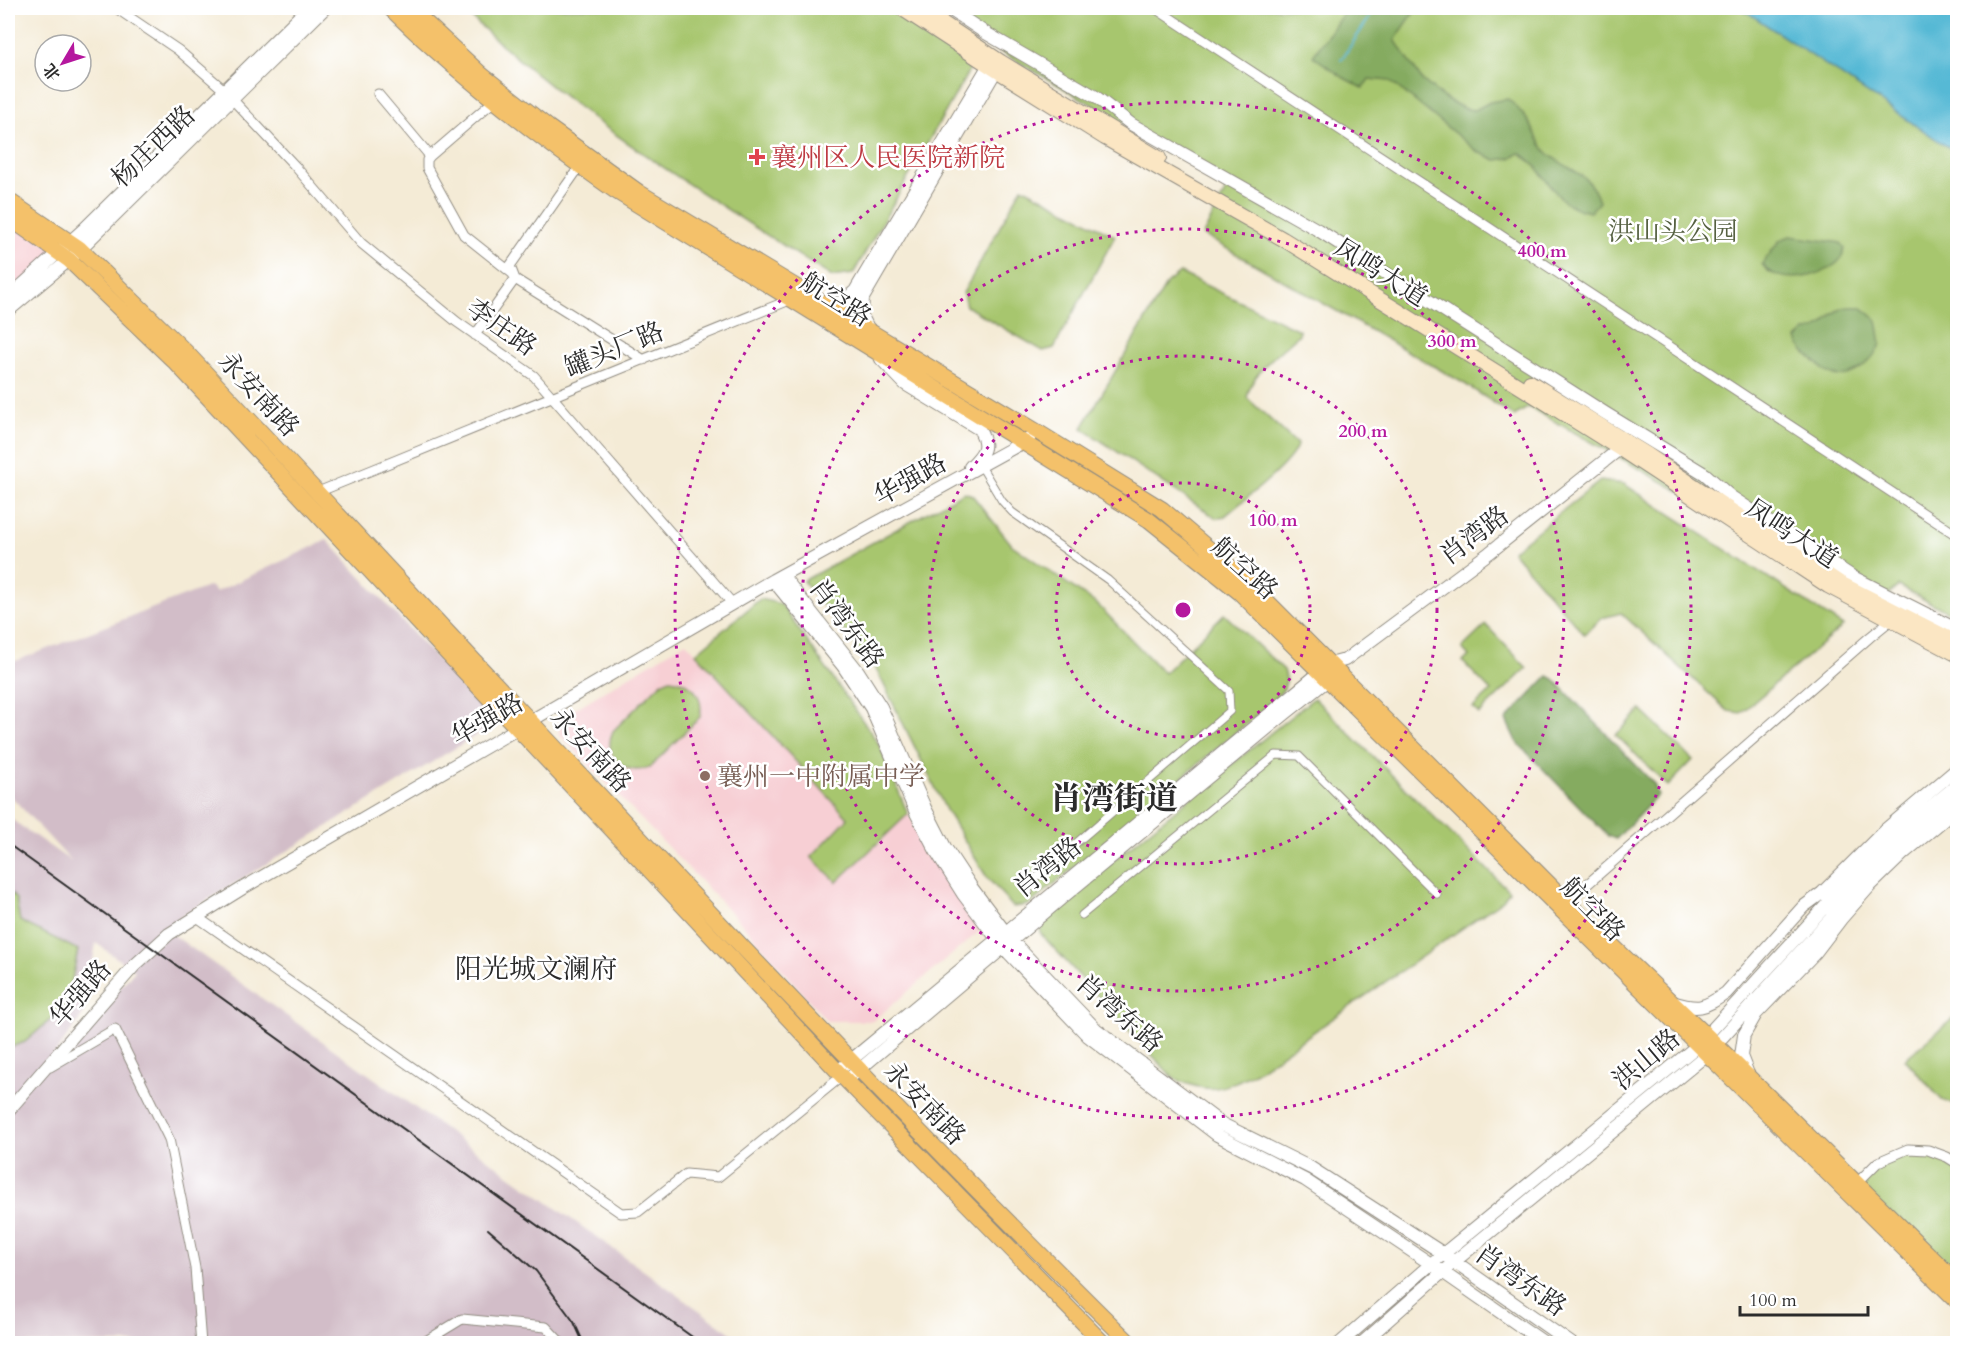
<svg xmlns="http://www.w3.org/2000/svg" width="1965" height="1351" font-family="Cardo,'Noto Serif SC',serif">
<rect width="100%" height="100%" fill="#fff"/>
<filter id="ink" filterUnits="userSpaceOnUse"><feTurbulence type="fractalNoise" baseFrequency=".0167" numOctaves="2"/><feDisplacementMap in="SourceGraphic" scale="12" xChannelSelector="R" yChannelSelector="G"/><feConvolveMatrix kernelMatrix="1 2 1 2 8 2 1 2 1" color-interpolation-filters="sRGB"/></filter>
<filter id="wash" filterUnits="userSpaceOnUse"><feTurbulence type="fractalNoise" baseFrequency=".008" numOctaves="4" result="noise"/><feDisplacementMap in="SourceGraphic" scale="24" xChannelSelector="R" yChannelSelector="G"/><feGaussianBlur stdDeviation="1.35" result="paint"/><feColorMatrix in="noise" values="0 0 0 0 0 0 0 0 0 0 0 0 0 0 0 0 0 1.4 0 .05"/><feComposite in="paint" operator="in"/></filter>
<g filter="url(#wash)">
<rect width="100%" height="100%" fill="#f4ebd6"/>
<!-- built -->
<path fill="#f7cfd4" d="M8,217l61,43 -61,54z
M686,642l162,176 -37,39 26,25 71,-68 73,116 -108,91h-46l-84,-96 -184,-191 1,-16z"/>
<!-- industrial -->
<path fill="#d2bdc8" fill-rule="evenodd" d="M327,540l169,183 -313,192 -18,14 580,414h-737v-526l64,45 -64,-69v-129l202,-78 6,6zM96,943l39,28 -88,93 36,-49z"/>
<!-- green -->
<path fill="#a7c66e" stroke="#69784c" stroke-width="1.5" d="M462,8h426l74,48 9,11 -118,207 -21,3c-128,-83 -261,-162 -370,-269z
M935,8h806l216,145v464l-58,-31 -21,16 -349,-195 -15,9 -49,-32 -262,-149 26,-51 -226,-131z
M1022,187l93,49 -61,112 -11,3 -77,-45 -3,-13z
M1180,273l119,57v4c-18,18 -48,37 -52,64l50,46c-1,17 -57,59 -72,72l-9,2 -134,-90 85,-145z
M1600,481l24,3 219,142 -102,87 -13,-2 -107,-98 -19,5 -18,16 -72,-83z
M964,492l8,3 40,50 86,60 66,68 60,-59 60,56c7,19 -6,25 -19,38l-236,197 -16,2 -27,-31 -40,-66 -69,-139 -74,-90z
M760,599l21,5 98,140 29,70 -71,68 -26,-25 37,-39 -152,-165z
M1486,625l41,43 -48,46 -6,-6 18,-17 -28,-29 6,-6 -7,-8z
M670,679c22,2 34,16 30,38l-50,50c-24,11 -49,-12 -37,-36l48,-48z
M1314,698l195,193 -6,9 -247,172c-35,18 -46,23 -83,6l-132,-144 -1,-9 3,-8z
M1641,710l52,50 -25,26 -52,-51z
M8,890l8,9 4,22 58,29 -11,55 -42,37 -17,6z
M1957,1015v91l-15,-6 -37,-41z
M1908,1149l20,1 29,14v119l-101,-99 22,-22z"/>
<!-- forest -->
<path fill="#85ab61" stroke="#586b46" stroke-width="1.5" d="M1347,8h70l-22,32 27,40 22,18 21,11 10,1 15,-8 18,-3c9,8 16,15 22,25 7,10 9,22 20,31 21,17 39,16 49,47l-9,10c-40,-7 -40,-40 -70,-59l-10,5 -14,2 -18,-8 -88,-71 -21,-2 -6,9 -19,-10 -31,-22z
M1790,236l51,7 4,5c-2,4 -3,10 -6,13 -17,17 -63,26 -77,3l18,-24z
M1861,307l16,13 4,24c-9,16 -23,32 -43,32 -10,0 -17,-9 -24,-15 -7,-7 -14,-12 -17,-22l9,-8c18,0 21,-16 35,-22 5,-3 14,-2 20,-2z
M1548,676l6,3 100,105 4,11 -42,44 -8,-3 -92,-95 -10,-21z"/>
<!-- water -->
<path fill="#56b9d5" stroke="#407280" stroke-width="1.5" d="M1741,8h216v145z"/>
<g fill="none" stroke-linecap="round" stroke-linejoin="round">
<!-- stream -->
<path stroke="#56b9d5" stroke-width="2" d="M1341,60l35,-52"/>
</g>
</g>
<g filter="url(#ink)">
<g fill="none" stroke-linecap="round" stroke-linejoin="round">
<!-- pedestrian casing -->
<g stroke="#908b80" stroke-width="9">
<path id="pedestrian" d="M981,466l21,35 10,11 96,68 121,111 1,20 -205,176 4,5
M1082,915l194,-160 23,1 138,138"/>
</g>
<!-- minor casing -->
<g stroke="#908b80" stroke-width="11">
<path id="minor" d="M116,8l62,42 46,40
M1155,8l803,528
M378,94l52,62
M233,100l62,66 66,77 96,79 77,54 198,227
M495,100l-65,56 -3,4v8l37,67 49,39
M515,279l129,81
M475,335l40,-56 -5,-13 70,-100
M318,492l474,-193
M1567,902l303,-265 21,-17
M197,917l424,296 17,-1 48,-38 32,3 124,-101
M50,1067l65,-38 54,110 26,129 6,76
M1856,1184l22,-22 30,-13 20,1 19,7 11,7
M421,1344l41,-25 84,8 16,17"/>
</g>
<!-- tertiary casing -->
<g stroke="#908b80" stroke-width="14">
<path id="tertiary" d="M948,8l36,24 112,65 35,27 187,106 287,183 100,61 25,22 123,81 105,53
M8,298l75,-68 225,-222
M826,305l18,-4 11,-10 138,-233
M8,311l61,-51 256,-252
M869,330l-7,-14 1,-18 138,-236
M881,359l24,25 74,45c11,18 4,25 -9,38
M782,575l76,96 23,36 44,101 20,39 27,41 40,53 84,88 126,95 89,44 133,86 128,90
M773,580l70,86 28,42 45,105 20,38 27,43 41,54 84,88 129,99 88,45 126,84 115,80
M1672,1002c27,8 31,7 54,-9l77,-86 19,-14 64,-64 72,-61
M838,1071l492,-407 15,-4 144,-107 138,-110
M1748,1074l-7,-18 3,-21 12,-21 59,-61 26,-34 29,-33 33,-32 55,-46
M847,1080l215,-182 224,-185 48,-38
M8,1111l126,-145 35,-32 74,-46 530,-308 256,-141
M1339,1344l92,-80 266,-218 145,-158 45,-45 71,-59
M1361,1344l94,-83 251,-206 124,-136 20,-25 44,-46 64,-53"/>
</g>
<!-- secondary casing -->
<g stroke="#908b80" stroke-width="16">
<path id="secondary" d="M901,8l95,62 109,68 178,101 337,210 208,137 130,69
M920,8l81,54 158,96
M1530,382l118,73 192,128 118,60"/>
</g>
<!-- primary casing -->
<g stroke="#908b80" stroke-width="17">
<path id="primary" d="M390,8c68,67 145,127 224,182l535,330 90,72 719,710
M410,8l72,67 66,52 92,66 401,241 121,75 86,73 319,320 139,133 252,248
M8,200l71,48 107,104c313,333 619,672 945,992
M8,217l61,43 105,101 668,715 262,268"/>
</g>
<!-- pedestrian -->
<use href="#pedestrian" stroke="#fff" stroke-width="7"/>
<!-- minor -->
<use href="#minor" stroke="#fff" stroke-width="9"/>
<!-- tertiary -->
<use href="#tertiary" stroke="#fff" stroke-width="12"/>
<!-- secondary -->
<use href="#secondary" stroke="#fbe6c3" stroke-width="14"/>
<!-- primary -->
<use href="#primary" stroke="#f4c16a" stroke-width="15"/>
<!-- rail -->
<path stroke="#2b2b2b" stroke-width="2" d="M8,844l694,500
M488,1229l48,42 38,51 10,22"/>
</g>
</g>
<!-- distance rings -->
<g fill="none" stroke="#b5179e" stroke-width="3" stroke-dasharray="3 6">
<circle cx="1183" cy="610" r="127"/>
<circle cx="1183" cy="610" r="254"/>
<circle cx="1183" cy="610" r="381"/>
<circle cx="1183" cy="610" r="508"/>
</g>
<!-- markers -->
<path fill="#e0444e" stroke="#fff" stroke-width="2" d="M754 148h6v6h6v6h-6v6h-6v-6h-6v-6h6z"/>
<circle fill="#8d6e63" stroke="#fff" stroke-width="2" cx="705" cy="776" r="6"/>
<g text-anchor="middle" stroke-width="5" stroke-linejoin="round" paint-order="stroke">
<!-- street labels -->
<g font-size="26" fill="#2b2b2b" stroke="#fff">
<text transform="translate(153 146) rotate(-44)" y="9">杨庄西路</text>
<text transform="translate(1381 272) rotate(32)" y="9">凤鸣大道</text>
<text transform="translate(836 299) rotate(32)" y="9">航空路</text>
<text transform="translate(502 327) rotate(35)" y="9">李庄路</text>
<text transform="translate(614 349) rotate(-22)" y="9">罐头厂路</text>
<text transform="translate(259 394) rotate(47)" y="9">永安南路</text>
<text transform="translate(910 479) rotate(-29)" y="9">华强路</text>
<text transform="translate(1792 533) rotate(33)" y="9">凤鸣大道</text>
<text transform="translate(1474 535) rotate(-37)" y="9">肖湾路</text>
<text transform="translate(1245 568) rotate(42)" y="9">航空路</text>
<text transform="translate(847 623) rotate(53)" y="9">肖湾东路</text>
<text transform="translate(487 719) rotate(-30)" y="9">华强路</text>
<text transform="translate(591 750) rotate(47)" y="9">永安南路</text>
<text transform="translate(1047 867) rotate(-39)" y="9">肖湾路</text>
<text transform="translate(1593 909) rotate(45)" y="9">航空路</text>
<text transform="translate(80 993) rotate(-49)" y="9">华强路</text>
<text transform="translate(1120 1013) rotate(41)" y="9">肖湾东路</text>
<text transform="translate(1646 1059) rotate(-40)" y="9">洪山路</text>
<text transform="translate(925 1103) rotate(46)" y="9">永安南路</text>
<text transform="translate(1521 1280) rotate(35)" y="9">肖湾东路</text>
</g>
<!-- health labels -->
<g font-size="26" fill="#be3a42" stroke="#fff" text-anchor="start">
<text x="771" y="166">襄州区人民医院新院</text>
</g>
<!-- park labels -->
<g font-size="26" fill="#566142" stroke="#fff">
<text x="1673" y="240">洪山头公园</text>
</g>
<!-- education labels -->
<g font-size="26" fill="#785e54" stroke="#fff" text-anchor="start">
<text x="717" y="785">襄州一中附属中学</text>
</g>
<!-- neighbourhood labels -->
<g font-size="27" fill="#2b2b2b" stroke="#fff">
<text x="536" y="978">阳光城文澜府</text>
</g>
<!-- district labels -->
<g font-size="32" font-weight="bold" fill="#2b2b2b" stroke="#fff">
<text x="1114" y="809">肖湾街道</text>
</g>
</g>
<circle cx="1183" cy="610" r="9" fill="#b5179e" stroke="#fff" stroke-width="3"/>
<g font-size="18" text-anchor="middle" font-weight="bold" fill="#b5179e" stroke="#fff" stroke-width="5" stroke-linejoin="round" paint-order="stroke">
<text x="1542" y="257">400 m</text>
<text x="1452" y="347">300 m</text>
<text x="1363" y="437">200 m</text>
<text x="1273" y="526">100 m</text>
</g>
<!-- margin -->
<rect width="1965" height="1351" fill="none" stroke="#fff" stroke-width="30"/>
<!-- north arrow -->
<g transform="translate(63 63) rotate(231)"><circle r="28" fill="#ffffff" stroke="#aaaaaa" stroke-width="1.5"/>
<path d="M0-4.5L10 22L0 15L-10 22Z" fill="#b5179e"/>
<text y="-9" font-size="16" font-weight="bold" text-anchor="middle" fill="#2b2b2b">北</text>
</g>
<!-- scale -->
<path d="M1740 1306v9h128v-9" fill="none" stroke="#2b2b2b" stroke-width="3"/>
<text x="1749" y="1306" font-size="18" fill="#2b2b2b" stroke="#ffffff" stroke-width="4.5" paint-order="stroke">100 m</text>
</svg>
